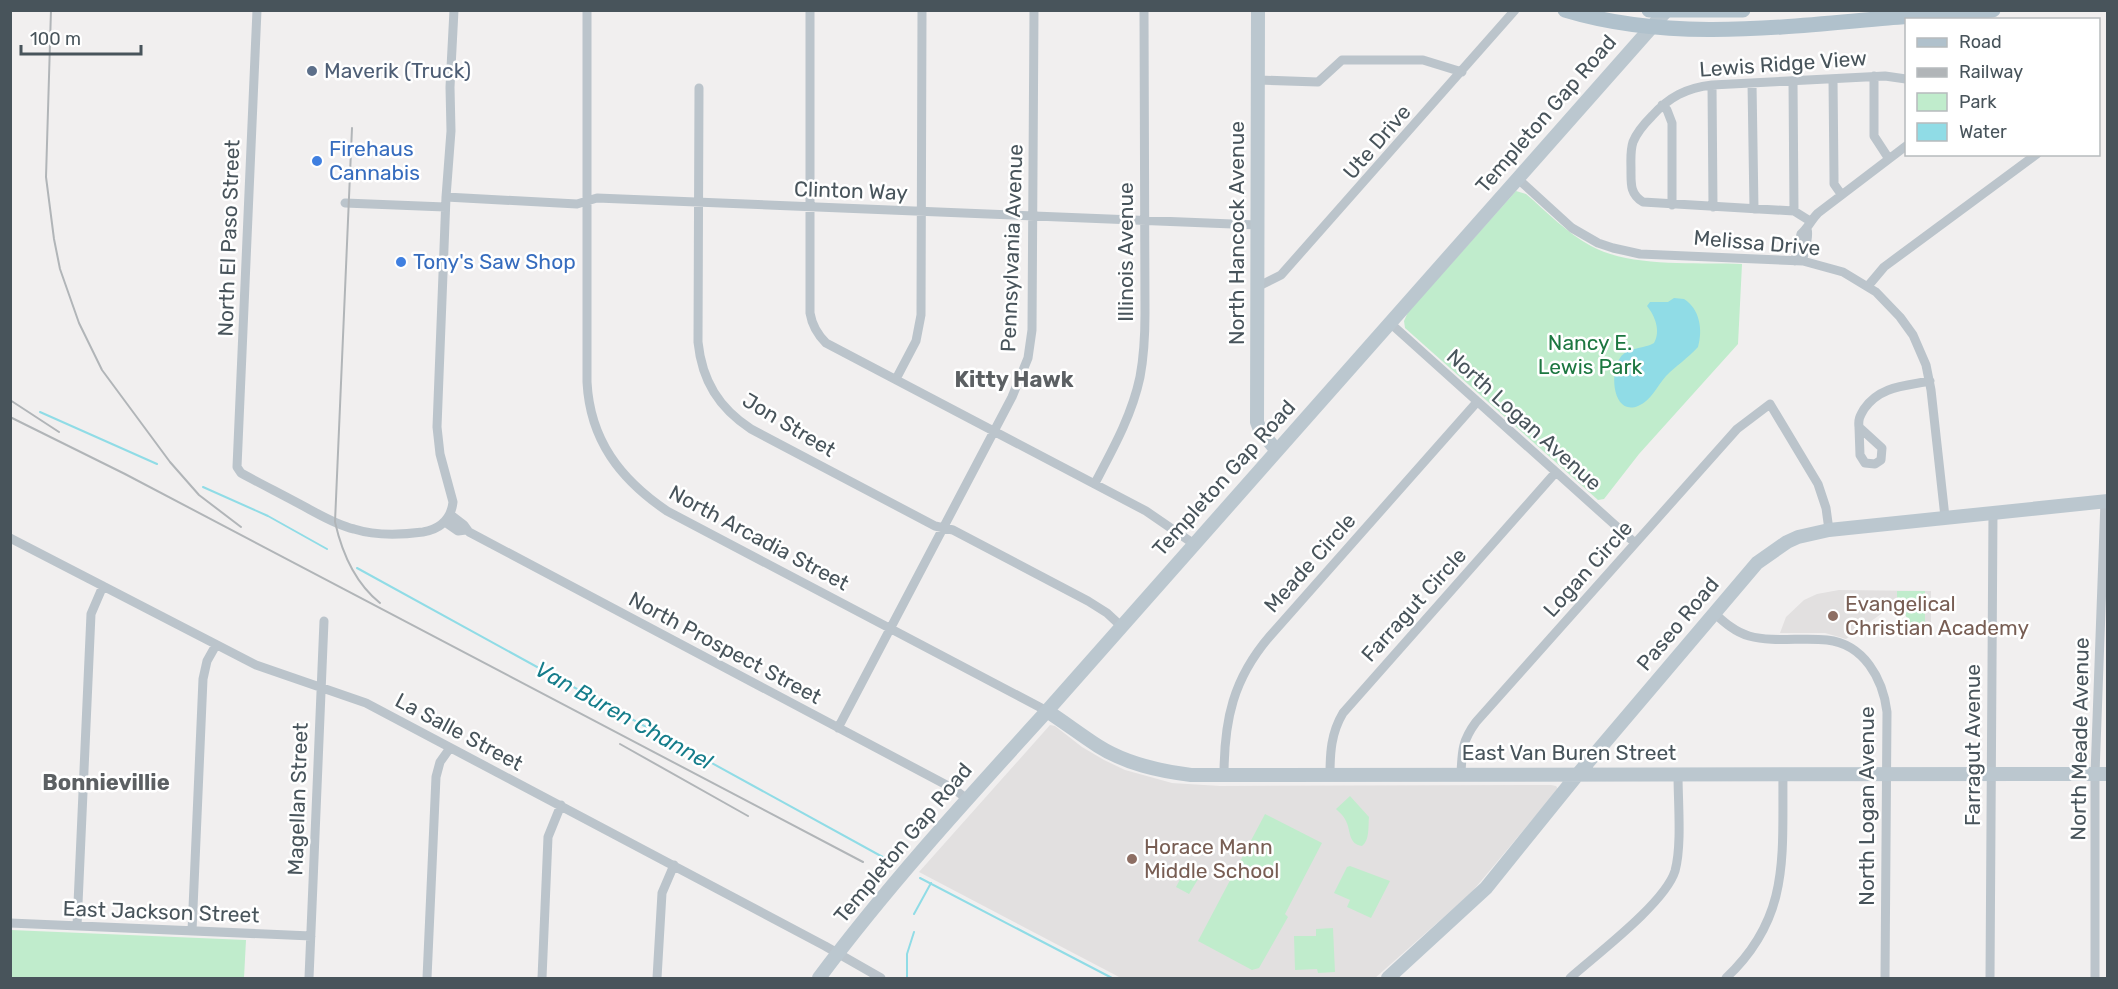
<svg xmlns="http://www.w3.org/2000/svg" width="2118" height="989" font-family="Rubik,sans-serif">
<rect width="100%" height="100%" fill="#f1efef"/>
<!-- education -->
<path fill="#e2e0e0" d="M1839,590l92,1v41l-16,1 -18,-34 -16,15 -35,25 -21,-6h-45l6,-16 18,-17 13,-6z
M1050,725l5,1 27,21 22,13 21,10 47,13 48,3 331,-1 5,1 2,3 -87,104 -96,85h-254l-202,-106z"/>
<!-- green -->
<path fill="#c0eccc" d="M1516,191l10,3c21,18 41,39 65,52 40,22 107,16 151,18l-4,80 -99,110 -35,45 -6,1 -193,-172 -1,-7 4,-9z
M1897,591h28v36l-10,6 -18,-34z
M1350,796l19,21c-1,9 1,23 -7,29 -14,-2 -11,-15 -16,-25 -2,-5 -7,-9 -10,-12z
M1265,814l57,29 -37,71 3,3 -29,51 -7,2 -54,-29z
M1350,866l40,15 -19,37 -24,-11 3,-7 -16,-7 13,-26z
M1186,868l14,8 -11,18 -13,-7z
M1333,928l2,44 -17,1 -1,-4 -22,1 -1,-34h22v-7z
M11,930l235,10 -2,38h-233z"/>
<!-- water -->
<path fill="#90dce6" d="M1674,298l10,1c16,10 19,31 14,48 -10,11 -22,19 -32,29 -9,10 -14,24 -28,30 -25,10 -29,-33 -18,-48 7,-11 24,-9 34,-15 7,-12 1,-27 -7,-37l3,-4h18z"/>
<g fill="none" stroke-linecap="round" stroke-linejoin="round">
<!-- stream -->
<path stroke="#90dce6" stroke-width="2" d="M40,412l117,52
M203,487l65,29 59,33
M357,568l533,293
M920,878l192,100
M914,914l17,-31
M907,978v-24l7,-22"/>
<!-- street -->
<path stroke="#bbc4cb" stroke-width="9" d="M257,10l-20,457 4,6c22,12 44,23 66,35 15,8 30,17 47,21 22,7 46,6 69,3 17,-3 28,-12 30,-30l-13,-48 -3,-27 9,-230 5,-66 -1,-44 4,-77
M587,10v372c3,58 33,97 80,129l380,200
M810,10v303c2,12 7,21 16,30l320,168 48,33
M1874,76v60l15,23
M1833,79l1,99v6l7,10
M1259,80l59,2 24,-22h81l39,12
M1793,81l1,130
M1752,83l2,126
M1712,85l1,122
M699,88l-1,254c4,39 21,66 53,87l184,97 18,4 135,71 19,12 14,13
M1662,105l5,5 5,13v82
M1518,179l54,49 26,15 15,5 27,6 163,7 40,11 33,20 24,25 13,18 13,30 5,25 14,127
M446,197l131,7 20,-6 660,27
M345,203l100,4
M1810,221l-16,-10 -151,-9c-13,-8 -12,-18 -12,-32 0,-9 -1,-19 2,-28 4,-10 11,-18 19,-26 17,-19 34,-28 60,-31l173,-9 21,3
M1795,261l6,-27c7,-6 10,-14 17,-21l88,-67
M1803,261c0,-11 7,-22 4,-32
M1868,286l16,-19 153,-113
M1257,287l24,-12 234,-265
M1390,323l245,220
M896,379l20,-38 5,-26 1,-305
M1859,427l23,21 -1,12 -6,4 -10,-1 -5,-8z
M1859,427c-1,-8 1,-11 5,-18 16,-23 41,-23 66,-28
M1095,483c18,-34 37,-68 45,-106 4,-21 5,-43 5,-64l-1,-303
M451,515l13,10 5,7 485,257 13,10
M445,522l13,9 8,-1
M10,538l246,127 110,38 459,243 56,32
M1714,613c10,9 21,19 35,23 25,7 52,1 78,4 37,4 56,39 60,72l-2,266
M838,728l174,-331 16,-39 4,-28 2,-320
M1461,774c1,-23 1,-33 15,-52l261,-293 33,-25 48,80 8,24 3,22
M1330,775c0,-22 1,-42 13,-62l213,-241
M1224,776c0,-56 9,-97 46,-140l207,-234
M10,923l301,13
M77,926l14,-312 12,-28
M192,931l11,-252 4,-18 9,-16
M309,978l15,-357
M427,978l9,-201 4,-15 10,-14
M542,978l6,-141 13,-32
M657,978l5,-85 12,-28
M1570,978c27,-24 95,-75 105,-107 7,-25 3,-69 3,-96
M1726,978c65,-61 56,-122 57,-204
M1990,978l3,-466
M2095,978v-204l10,-273"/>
<!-- secondary -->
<path stroke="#bbc7cf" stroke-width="14" d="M1258,10l-1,412 3,8 16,20
M1047,711c17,11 34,24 51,35 28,18 61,25 93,29l917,-1
M819,978c70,-94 149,-180 228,-267l618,-699
M1388,978l98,-90 92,-114 179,-211 30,-21 11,-5 31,-7 279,-29"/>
<!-- primary -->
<path stroke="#b0c1cc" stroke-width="15" d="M1565,10c105,32 217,17 323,8 35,-3 70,-5 105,-8
M1649,10h94"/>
<!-- rail -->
<path stroke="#b1b5b8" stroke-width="2" d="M51,10l-5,167 8,62 6,30 19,54 23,47 68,92 29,33 42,32
M352,128l-17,394c7,31 20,61 45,81
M10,400l49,32
M10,417l115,57 738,388
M620,744l128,72"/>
</g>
<!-- markers -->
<circle fill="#5c6f8a" stroke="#fff" stroke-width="2" cx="312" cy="71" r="6"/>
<g fill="#3f7fe0" stroke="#fff" stroke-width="2">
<circle cx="317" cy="161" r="6"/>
<circle cx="401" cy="262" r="6"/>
</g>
<g fill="#8d6e63" stroke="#fff" stroke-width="2">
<circle cx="1833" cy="616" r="6"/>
<circle cx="1132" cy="859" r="6"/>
</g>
<g text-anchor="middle" stroke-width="5" stroke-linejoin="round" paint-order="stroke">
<!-- street labels -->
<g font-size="21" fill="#48545b" stroke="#fff">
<text transform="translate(1783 64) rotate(-4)" y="7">Lewis Ridge View</text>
<text transform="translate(1546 114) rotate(-49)" y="7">Templeton Gap Road</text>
<text transform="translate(1377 142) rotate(-49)" y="7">Ute Drive</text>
<text transform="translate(851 191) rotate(2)" y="7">Clinton Way</text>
<text transform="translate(1237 233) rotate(-90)" y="7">North Hancock Avenue</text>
<text transform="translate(229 238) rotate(-88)" y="7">North El Paso Street</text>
<text transform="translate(1757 243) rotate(5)" y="7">Melissa Drive</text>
<text transform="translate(1012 248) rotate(-88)" y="7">Pennsylvania Avenue</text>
<text transform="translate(1126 252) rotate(-90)" y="7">Illinois Avenue</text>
<text transform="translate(1524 420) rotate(42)" y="7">North Logan Avenue</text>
<text transform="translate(789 425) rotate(31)" y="7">Jon Street</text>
<text transform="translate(1224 478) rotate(-48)" y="7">Templeton Gap Road</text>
<text transform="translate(759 538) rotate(28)" y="7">North Arcadia Street</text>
<text transform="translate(1310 563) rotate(-48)" y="7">Meade Circle</text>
<text transform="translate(1588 569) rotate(-48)" y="7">Logan Circle</text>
<text transform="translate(1414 605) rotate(-48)" y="7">Farragut Circle</text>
<text transform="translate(1678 624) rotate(-50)" y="7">Paseo Road</text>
<text transform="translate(725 648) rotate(28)" y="7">North Prospect Street</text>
<text transform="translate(459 732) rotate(28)" y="7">La Salle Street</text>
<text transform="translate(2080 739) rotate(-89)" y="7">North Meade Avenue</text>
<text transform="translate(1973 745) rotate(-90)" y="7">Farragut Avenue</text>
<text x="1569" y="760">East Van Buren Street</text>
<text transform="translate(298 799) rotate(-88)" y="7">Magellan Street</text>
<text transform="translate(1867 806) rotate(-90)" y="7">North Logan Avenue</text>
<text transform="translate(903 843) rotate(-50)" y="7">Templeton Gap Road</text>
<text transform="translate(161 912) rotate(2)" y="7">East Jackson Street</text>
</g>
<!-- service labels -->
<g font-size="21" fill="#4e5e75" stroke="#fff" text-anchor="start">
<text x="324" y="78">Maverik (Truck)</text>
</g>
<!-- shop labels -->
<g font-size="21" fill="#366cbe" stroke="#fff" text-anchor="start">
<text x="329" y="156">Firehaus<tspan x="329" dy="24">Cannabis</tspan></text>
<text x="413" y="269">Tony's Saw Shop</text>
</g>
<!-- park labels -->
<g font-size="21" fill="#1d7741" stroke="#fff">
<text x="1590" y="350">Nancy E.<tspan x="1590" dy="24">Lewis Park</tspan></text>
</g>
<!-- education labels -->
<g font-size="21" fill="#785e54" stroke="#fff" text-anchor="start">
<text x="1845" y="611">Evangelical<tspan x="1845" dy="24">Christian Academy</tspan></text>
<text x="1144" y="854">Horace Mann<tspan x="1144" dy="24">Middle School</tspan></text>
</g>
<!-- neighbourhood labels -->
<g font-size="22" font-weight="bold" fill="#5c6063" stroke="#fff">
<text x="1014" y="387">Kitty Hawk</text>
<text x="106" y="790">Bonnievillie</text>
</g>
<!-- water labels -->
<g font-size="22" font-style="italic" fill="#157d8b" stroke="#fff">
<text transform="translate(624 715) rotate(29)" y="8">Van Buren Channel</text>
</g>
</g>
<!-- border -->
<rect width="2118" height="989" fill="none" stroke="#48545b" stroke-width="24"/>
<!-- legend -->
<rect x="1905" y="18" width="195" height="138" fill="#ffffff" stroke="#b6bbbd" stroke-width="1.5"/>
<rect x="1917" y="38" width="30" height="9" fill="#b0c1cc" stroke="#b6bbbd" stroke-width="1.5"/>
<text x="1959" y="48" font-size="18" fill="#48545b">Road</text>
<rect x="1917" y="68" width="30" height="9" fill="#b1b5b8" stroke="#b6bbbd" stroke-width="1.5"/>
<text x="1959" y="78" font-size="18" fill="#48545b">Railway</text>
<rect x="1917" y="93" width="30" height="18" fill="#c0eccc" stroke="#b6bbbd" stroke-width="1.5"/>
<text x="1959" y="108" font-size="18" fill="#48545b">Park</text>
<rect x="1917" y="123" width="30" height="18" fill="#90dce6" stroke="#b6bbbd" stroke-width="1.5"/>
<text x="1959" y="138" font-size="18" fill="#48545b">Water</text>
<!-- scale -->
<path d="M21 45v9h120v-9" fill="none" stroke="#48545b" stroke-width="3"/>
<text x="30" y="45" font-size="18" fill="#48545b" stroke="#ffffff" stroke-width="4.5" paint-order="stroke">100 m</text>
</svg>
